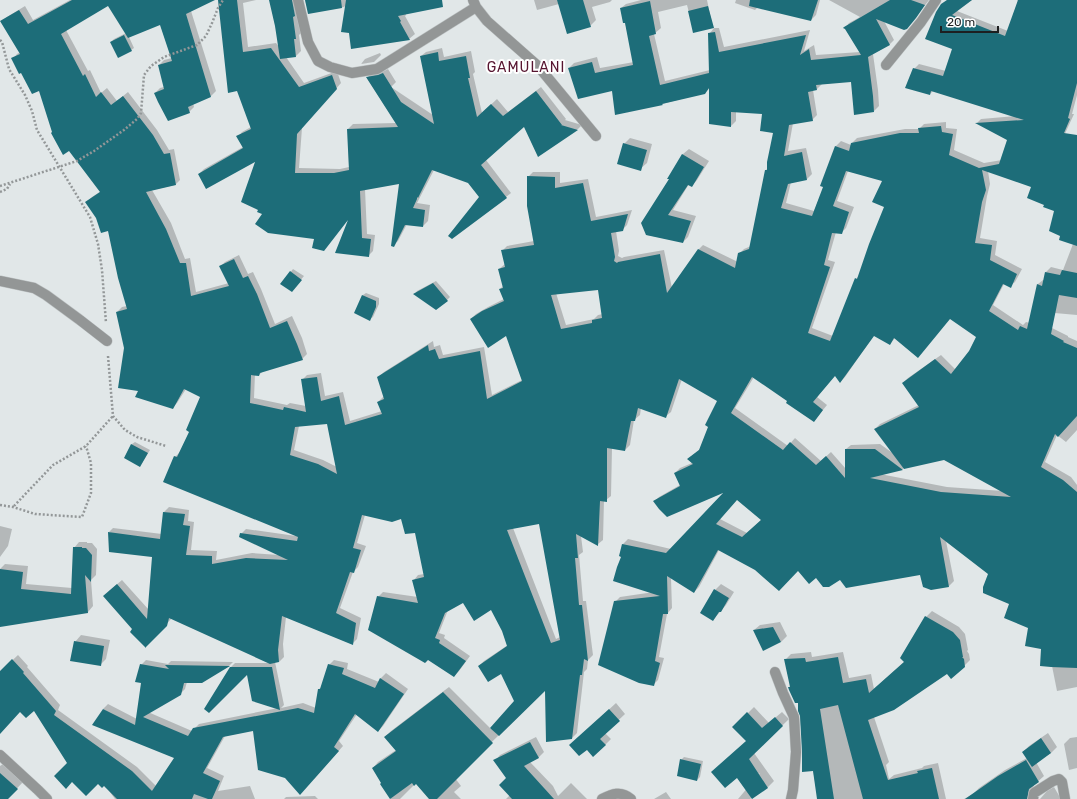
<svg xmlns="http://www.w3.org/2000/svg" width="1077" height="799" font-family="Rubik,sans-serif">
<rect width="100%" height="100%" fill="#e1e7e8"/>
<!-- shadow -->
<path fill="#0003" fill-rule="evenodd" d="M70,0h143l-22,11 25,80 -5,5 -18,7 1,4 -5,5 -34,-19 5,-5 4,-1 -5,-22 5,-5 8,-2 -12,-35 -31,14 5,11 -3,2 -20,-8 3,-3 12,-6 -18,-28 -42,25 22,41 2,-1 11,23 6,-5 10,13 11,-9 29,38 12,20 5,-1 6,31 -5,5 -23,5 19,33 14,36 5,-1 6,34 33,-9 -9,-16 5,-5 14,-7 9,19 5,-2 8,17 14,35 17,-8 10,22 5,16 -5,5 -39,12 -4,4 -4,-1 -1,24 33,7 3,-2 16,3 -4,-26 5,-5 14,-2 4,23 18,-4 7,29 32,-10 -4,-9 6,-6 -5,-19 5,-5 49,-31 1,6 6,-2 3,10 41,-8 8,48 30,-15 -15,-46 -36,-15 5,-5 12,-7 16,-8 -4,-10 3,-3 -4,-17 6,-5 -3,-13 5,-5 27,-5 -6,-64 5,-5h27v11l28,-4 8,38 36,-7 -5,15 -5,5 -6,1 3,20 -1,5 4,2 2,-1 40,-7 8,38 26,-38 5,-5 35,17 1,-8 5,-5 7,-3 15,-76 2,-2 6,-36 -11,-19 -27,-2v10l-5,5 -21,-38 -6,5 -42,11 -49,-15 -44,-21 5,-5 23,-6 3,11 34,-6 -9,-40 -4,-14 5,-4 15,-4h66l5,24 -18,8 -7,-27 -29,7 3,16 -7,6 11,47 45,-11v-37l4,-5h5l5,19 86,-17 -6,21 10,-6 2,10 44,-3 -15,-24 4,-5 11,-6 -31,-17h100l-17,22 -28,-1 10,19 -5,5 -16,9 5,36 1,16 -5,5 -22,-30 -30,3 -5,5 -4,1 4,25 -5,5 -19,3 -5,28 18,-3 6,26 -5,5 -16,3 -5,21 28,8 10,-24 12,-41 5,-5 10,4 1,-2 5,-5 48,-9h14l5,-5 22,-2v6l11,1 -3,21 30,13 18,-3 6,-20 -31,-17 4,-4 35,-3 -83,-25 -3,3 -16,-25 5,-5 27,7 7,-22 -11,-44 5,-5h25l-15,11 51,20 10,-30 -1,-1h60v95l-5,19h2l-11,24 14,37v140l-45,-4 6,-27 5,-4h2l1,-8 5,-5 12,3 10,-26 -12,-9 -6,-25 -9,-6 -14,-18 -44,-15 2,13 -3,12 -7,42 17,3 -2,14 27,14 -7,13 -5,4 -6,-2 -11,21 30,20 3,-3 4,1 4,-4 34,17v1l9,4v89l-11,12 -9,-7 -12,27 26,15 6,8v202l-20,4 -5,-25 -9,-18 -13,-21 -20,-24 -21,-29 -43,-33 8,40 -5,5 -18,3 -10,-15 -81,5 -24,-3 -18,-7h-42l-37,-19 -20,37 -5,5 -23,-14 1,30 -5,6 -8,43 5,1 -6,22 -5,5 -38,-83 5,-5 34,-5 -32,-35 1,-13 5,-5 43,10 56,-59 -72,11 4,-4 21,-12 -5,-12 5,-5 12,-5 -4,-4 12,-10 19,-49 -37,-21 -11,33 -5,4 -25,-8 -1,7 -6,5 -4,25 -5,5 -13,-2 -1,48 -5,4h-2l-1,40 -5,4 -17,-8 2,16 -4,3 4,46h3l7,54 -5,5 -1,9 -3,3 -7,61 -5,5 -26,-49 -91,89 6,8 -7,6 7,7h-31l-14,-16 -16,16h-9l-10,-15 1,-1 -9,-15 5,-6 18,-12 -11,-13 6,-6 58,-44 42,42 25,-28 -14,-29 -23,-6 5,-5 24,-16 -5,-14 -12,-22 -28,-8 -15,9 -9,23 6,2 -1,3 26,18 -11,15 -5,5 -76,-79 5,-5 35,5 -4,-17 4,-5 6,-1 -8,-43 -14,-14 -37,-2 -8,28 9,3 -8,21 -5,5 -13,36 21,10 -4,21 -5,5 -66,-27 -3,27 1,13 -5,5h-4l9,43 -3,3 22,-5 13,5 3,-19 3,-2 7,-22 5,-5 14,3 -1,6 32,13 2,-4 5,-5 22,16 -25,37 -5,5 -21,-17 -18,27 4,5 -29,33 -60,-49 -29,6 -18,32 17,8 -6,15 32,-5 5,13h-140l-11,-15 -6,-2 -30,-19 -34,-54 -14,1 -20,21v-59l18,-17 10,11 -1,1 33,38 -2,5 79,57 19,19 19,-28 -72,-49 5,-5 29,15 6,-37 -2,-17 5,-5 22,4 3,-3 62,1 -4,4 -27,16h-15l-2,7 -5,5 -32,18 44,19 7,-7 79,-16 -31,-35 -16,-6 4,-4h37l-100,-45 -26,28 -37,-55 13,-11 27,30 4,-53 -44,-25 4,-4 49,6 2,-22 5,-5 20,3 -1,11 6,1 -3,28 26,1 -1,9 36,-7 27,2 -38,-21 5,-5 50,7 -121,-79 5,-5 10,-21 12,-34 -16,-8 -9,14 -5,5 -33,-18 -14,-42 -8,-36 5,-5 5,-1 -18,-77 -12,-12 -10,-15 5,-5 9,-6 -32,-41 -16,-18 -13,-42 -19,-18 -8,-13 4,-5 3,-2 -18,-31 5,-4 18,-11 8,14zM848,171l35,9 2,27 -26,69 -3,3 -23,57 -21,-8 23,-66 -7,-2 8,-28 5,1 5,-5 8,-21 -17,-6zM599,289l4,25 -5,1 -4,4 -28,6 -10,-32zM951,318l27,19 -8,14 -14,19 -15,-15 -33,23 -5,5 16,22 -39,19 -5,5 19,25 -14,-10 -29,1 -5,4v20l-15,-17 -10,9 -26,-23 -7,8 -53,-38 19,-31 34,24 26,20 13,-16 -10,-8 18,-22 5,7 5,-5 29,-42 16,9 5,-6zM328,423l9,44 -14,-7 -29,-10 5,-24zM944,459l59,32 -56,-4 -67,-13 23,-5 1,-2zM738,498l24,21 -15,14 -27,-14zM540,523l20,114 -4,2 -43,-111z
M219,0h37l-13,3 5,44 28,-4 4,5 -10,-48h27l4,33 -2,2 2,16 -5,5 -10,1 18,26 33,-12 4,12 -39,45 -3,40 41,1 9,-2 -1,-38 5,-5 43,-1 -29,-45 5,-5 12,-2 4,-2 8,13 -5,5 42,28 -12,-59 5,-4 16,-4 2,9 27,-6 4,21 -2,2 9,39 15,-14 11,13 33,-25 25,32 -1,1 17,5 -4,4 -40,26 -14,-30 -38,35 25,33 -5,4h-26l-12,-15 -34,-12 -17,33 13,2 -2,16 -5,5 -16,-2 -9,17 -5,4 7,-62 -35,6 2,45 8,1 -2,16 -5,5 -18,-37 -34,20 -53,-25 -4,-5 -2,-49 -58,14 5,-5 39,-22 -5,-10 4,-5 9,-5z
M305,0h44v2l-5,5 -35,6z
M356,0h83l-33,14v1l-1,1 10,18 -6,5z
M534,0h78l-2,2 -18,5 4,13 -6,6 -31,-22 -22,6z
M736,0h84l-4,15 -5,5 -53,-13 -3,3 -20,-7z
M380,53l1,2 -7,7 -13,2 4,-5z
M630,138l22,6 -5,19 -7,6 -16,-25z
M689,149l20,12 -12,19 -5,6 -3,-2 -16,26 23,6 -8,21 -5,5 -36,-7 23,-57h-1l14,-24z
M293,269l11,7 -10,12 -13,-4z
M436,281l14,16 -3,3 -32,-6 2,-3z
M366,293l13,5v6l-6,13 -3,2 -7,-24z
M135,442l15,8 -8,13 -17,-6 7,-13z
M0,526l12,3 -4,17 -8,11z
M79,542h8v1h5l5,6 -1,26 -5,5 2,26 -5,6 -88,14v-57l5,-5 23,2 -2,18 46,4 2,-40z
M721,584l13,8 -8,13 -13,15 2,-30z
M932,611l27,16 6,7 3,16 -1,1 2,3 1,6 -6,6 -17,7 -73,44 15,45 -3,3 3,14 5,-4 28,-7 2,-2 14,-3 8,36h-128l-5,-29 -10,-18 -4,-51 -10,-14 2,-1 -6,-26 6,-6 20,-2 1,5 31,-5 6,26 22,-4 3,15 31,-28 21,-44z
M780,622l7,14 -6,6 -27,-12 6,-5z
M81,635l29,5 -4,19 -6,6 -25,-23z
M616,703l9,11 -20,19 6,6 -6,6 -28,-6z
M754,707l15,16 13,-11 7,7 -35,34 20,28 -6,6 -18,12h-12l22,-26 -19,10 -4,-6 -25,-5 35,-31 -13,-14z
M1048,733l9,14 -6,6 -15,9 8,14 -10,9 -2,6 5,8h-73l9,-5 6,-6 26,-18 22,-12 -4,-6 6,-6z
M536,737l8,15 -6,6 -8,4 23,24 5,10 13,-13 16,16h-81l4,-4 -3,-17 -12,-17 5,-6z
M1077,737v31l-8,2 -5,-26 6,-6z
M684,757l19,4 -3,16 -3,3 -16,-20z
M3,764l20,18 -16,17h-2l-5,-5v-28z
M1054,787l7,12h-21l7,-8z
M666,792l5,7h-17z
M315,796l3,3h-34l2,-2z"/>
<!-- building -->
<path fill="#1d6d79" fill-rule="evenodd" d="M72,0h143l-29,14 25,83 -23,10 2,6 -22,8 -10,-19 -4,-9 10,-4 -6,-24 14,-4 -12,-36 -32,13 -20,-32 -47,28 22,42 2,-2 11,23 5,-5 10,13 12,-9 30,39 11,19 6,-1 6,32 -30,7 20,37 14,34h6l5,33 38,-10 -10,-20 15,-7 9,19 5,-2 9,18 13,34 17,-7 10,23 6,16 -43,13 -1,3 -8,-1 -1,28 33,7 1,-3 22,5 -5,-33 16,-2 4,24 18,-5 6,29 37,-11 -5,-12 7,-3 -7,-22 51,-32 1,6 6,-2 4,10 41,-8 7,48 35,-18 -16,-45 -18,12 -18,-29 12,-8 22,-10 -5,-12 4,-1 -5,-19 7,-2 -4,-17 33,-5 -7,-39v-30l28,1v11l28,-5 8,38 37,-7 -5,17 -12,2 4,24 -1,4 3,2 1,-1 42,-8 7,39 31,-44 37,19 3,-15 11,-4 16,-79h2v-8l6,-29 -13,-2 2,-17 -31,-2v15l-22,-3v-36l-4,6 -43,10 1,1 -48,10 -3,-24 -34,8 -10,-31 24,-6 3,11 38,-8 -8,-42h-2l-3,-15 30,-7 6,33 -7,2 11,49 49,-12 -1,-40 7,-1 4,20 87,-17 -6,20 9,-6 2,11 50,-5 -16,-26 -2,-1 1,-1 46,-27h21l14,5 -9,13 -9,11 -3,1 -28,-11 14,26 -22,12 5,39 1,16 -20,3 -3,-33 -35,3 1,5 -9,2 5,29 -24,4 -5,31 18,-4 5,28 -19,4 -7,24 31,8 11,-29 -3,-1 15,-40 14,5 2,-8 49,-10h19l-1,-5 23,-2 1,6 11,2 -4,21 30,13 20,-4 8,-24 -32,-17 49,-3 -93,-29 -1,4 -25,-7 8,-20 30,8 9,-27 -27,-10 11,-27 5,-8 6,-4h25l-20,15 53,21 13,-36h59v83l-9,35 2,1 -6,14 13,2v111l-18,-6 1,-4 -11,-5 5,-20 -11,-4 1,-2 -17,-7 4,-11 -49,-17 4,20 -4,12 -7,41 17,2 -2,15 27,14 -6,14 -8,-4 -14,27 29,19 2,-4 7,3 10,-45 5,2 3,-14 15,3 2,-5 15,3v25l-18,-3 -8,39 13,7 -1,1 14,6v68l-19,21 -3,-3 -14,33 22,13 14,12v176l-26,-1 -11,-1 1,-17 -16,-3 3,-18 -24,-10 5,-14 -26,-11v-6l5,-13 -48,-37 9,50 -18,3 -8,-3 -3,-12 -74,13 -6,-8 -11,7h-6l-7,-9 -7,6 -11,-13 -19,20 -24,-21 -37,-20 -24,43 -27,-17 1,38h-5l-8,47 5,2 -6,23 -15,-3 -41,-18 16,-64 46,-5 -47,-15 4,-14 4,-10 -2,-1 3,-12 44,9 57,-60 -56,24 -8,-8 -6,-8 27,-15 -6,-13 19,-9 -6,-5 12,-9 9,-23 -3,-2 12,-24 -38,-22 -13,39 -28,-10 -3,13h-4l-6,30 -18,-3v54l-7,-1 -2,45 -22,-12 2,24h-3l4,47h3l6,56 -4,-2 -2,16h-2l-8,64 -26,3 -1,-51 -46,45 -9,-8 24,-27 -13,-27 -13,8 -10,-16 29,-20 -5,-15 -11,-21 -17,11 -11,-18 -18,10 -10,25 5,2 -1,3 27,18 -12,16 -26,-17 -3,3 -57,-33 9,-34 41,7 -6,-23 12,-3 -9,-44 -10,1 -4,-15 -9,3 -30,-7 -9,33 8,2 -7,23 -4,-1 -14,41 20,10 -3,22 -71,-29 -4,34 1,12 -9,2 -101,-46 -2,8 -22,22v-1l-15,-15 2,-3 -29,-33 14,-12 30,35 5,-62 -43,-5 -1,-20 52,7 3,-27 22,2 -2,11 7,1 -4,29 26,1v8l34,-6 42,2 -49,-23 1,-4 57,8 1,-4 -135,-55 11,-26 3,1 12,-25 -3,-2 14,-33 -16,-8 -11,20 -38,-12 3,-6 -20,-3 6,-40 -8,-36 11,-3 -9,-31 -10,-47 -7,2 -5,-15 -11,-16 15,-10 -31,-41 -6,4 -12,-22 1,-1 -13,-41 -7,3 -11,-21 -2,1 -8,-16 9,-4 -20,-33 19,-11 9,14zM846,171l36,10 -10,21 12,5 -15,37 -12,35 -2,-1 -25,63 -22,-8 22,-66 -6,-2 8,-32 10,1 7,-22 -16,-6zM598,290l4,28 -10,2v3l-31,6 -10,-34zM950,319l26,18 -7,14 -18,23 -16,-15 -33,24 17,24 -45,22 30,40 40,-9 67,37 -70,-5 -71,-14 33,-8 -28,-21h-30v29l-19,-22 -10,9 -26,-23 -7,8 -52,-37 21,-36 35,24 -1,2 28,19 9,-12 -10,-8 22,-26 5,7 34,-47 16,9 4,-7 24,20zM327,424l10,50 -19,-10 -28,-9 5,-28zM737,500l24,20 -19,17 -26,-13zM539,524l21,116 -9,3 -44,-113z
M218,0h19l6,52 28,-4 28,39 33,-12 5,14 -40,45 -2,39h39l15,-3 -2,-41 51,-2 -32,-50 12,-2 5,-2 18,29 33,22 -14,-68 18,-4 1,9 27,-5 4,22h-2l9,39 14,-13 12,12 33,-25 26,34h-1l17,5 -40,27 -14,-30 -43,38 26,33 -55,41 -4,-3 31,-39 -11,-14 -36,-13 -14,28 -1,-1v2l-4,9 12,2 -2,17 -18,-2 -11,22 -3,-1 8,-62 -39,7 2,47 9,1 -2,18 -34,-4 13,-33 -24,31 -12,-3 2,-9 -46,-6 -13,-9 7,-10 -5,-2 1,-2 -17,-8 14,-40 -49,27 -8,-15 45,-26 -7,-12 15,-7 -14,-38 -9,2z
M269,0h23l3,16 -2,1 3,22h-2l2,18 -16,2 -5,-33z
M305,0h36l1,8 -34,6z
M346,0h96l1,7 -45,9 3,5 -1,1 10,18 -59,9 -2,-16 -8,-1z
M557,0h26l8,27 -24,7z
M750,0h68l-7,21 -62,-15z
M708,6l6,22 -21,5 -5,-22z
M124,35l8,16 -14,7 -8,-16z
M623,143l24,7 -6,21 -24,-7z
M682,154l22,13 -12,20 -4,-2 -20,30 23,6 -8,22 -37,-8 -5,-12 28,-44h-2z
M290,271l12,9 -10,12 -12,-8z
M433,283l15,18 -12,9 -23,-16z
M362,295l14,6v6l-6,14 -16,-8z
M131,444l17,9 -8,14 -16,-9z
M73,547h9v1h4l6,7 -1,27 -6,-7 3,38 -88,14v-58l23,3 -2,17 50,5z
M714,589l15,9 -8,14h-2l-6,9 -13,-8z
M925,616l28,16 7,8 3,17h-1l2,2 1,8 -14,12 -4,-5 -53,36 -26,10 20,60 30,-7 -1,-2 15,-3 7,31h-76l-25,-94 -18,4 14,90h-17l-4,-28 -11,1v-20l-2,-36 -2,-5v-8h-3l-6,-13 -1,-3h2l-6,-28 21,-1 1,4 32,-5 5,26 23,-4 3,14 35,-31 -4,-4z
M773,627l8,15 -18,9 -10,-21z
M74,641l30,5 -3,20 -31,-5z
M12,659l12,13 -1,1 33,38 -2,4 78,56 20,20 22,-33 -82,-33 11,-16 32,16 6,-42 -6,-1 5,-18 29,5 -4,-4 65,1 -28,17h-18l-3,12 -38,22 45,19 5,-8 105,-20 16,5 4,-24h2l8,-25 16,4 -2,6 33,14 5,-10 24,16 -26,38 -23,-18 -21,33 5,4 -39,44 -15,-17 -27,-8 -5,-39 -30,6 -20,36 17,8 -8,18h-4l-14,-5 -2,5h-75l-13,-13 -2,2 -4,-4 -12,12 -14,-14 -6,7 -12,-13 13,-13 -33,-52 -8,7 -6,-6 -20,22v-63z
M230,667h42l8,43 -28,-9 -5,-26 -38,38 -5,-4z
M443,692l50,51 -56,56h-8l-13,-15 -2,2 -2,-3 -22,16 -10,-15 1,-1 -9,-15 24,-17 -12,-14z
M609,709l11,12 -20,18 6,6 -13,12 -6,-7 -8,6 -10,-11z
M747,712l15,16 13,-11 8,9 -34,33 19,29 -16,11 -15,-21 -12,10 -14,-16 35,-31 -14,-14z
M1041,738l10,15 -19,14 -10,-15z
M530,742l9,16 -15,8 30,33h-42l-13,-14 7,-7 -13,-18z
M680,759l21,5 -4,17 -20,-5z
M1026,760l13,22 -10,7 -2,10h-62l33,-23z
M0,773l18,16 -10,10h-8z"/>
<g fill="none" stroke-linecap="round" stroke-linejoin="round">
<!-- street casing -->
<g stroke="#bec3c4" stroke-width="11">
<path id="street" d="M298,0l10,42 10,19 12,6 22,6 25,-4 99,-62
M473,0l3,7 11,14 51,45 58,70
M886,65l35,-43 15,-22
M0,281l34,7 12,7 34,25 27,21
M775,672l8,21 11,24 2,35 -3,38 -2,9
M0,755l38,35 9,9
M602,799c10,-5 19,-9 29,0
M1033,799l1,-6 19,-12 6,-2 3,3 3,17"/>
</g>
<!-- path -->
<path stroke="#939798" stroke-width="2.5" stroke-dasharray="2 2" stroke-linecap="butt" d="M0,40l2,2 7,27 16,26 7,16 5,19 53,87 8,27 4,26 4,53
M0,186l77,-25 17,-10 30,-21 13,-11 4,-6 3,-38 7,-9 13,-9 33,-12 9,-9 6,-13 6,-15 5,-8
M0,192l7,-3 3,-5
M108,356l5,60 12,14 12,7 29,9
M0,505l13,2 22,7 47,3 9,-24v-30l-5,-17
M14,506l39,-41 33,-19 27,-30"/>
<!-- street -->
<use href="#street" stroke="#939696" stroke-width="10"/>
</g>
<g text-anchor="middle" stroke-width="4" stroke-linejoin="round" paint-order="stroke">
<!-- quarter labels -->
<g font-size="14" letter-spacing="1" fill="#571530" stroke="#fff">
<text x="526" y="72">GAMULANI</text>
</g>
</g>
<!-- scale -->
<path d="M941 26v6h57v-6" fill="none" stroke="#1d1f20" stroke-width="2"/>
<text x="947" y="26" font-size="12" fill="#1d1f20" stroke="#ffffff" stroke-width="3" paint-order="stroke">20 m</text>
</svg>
